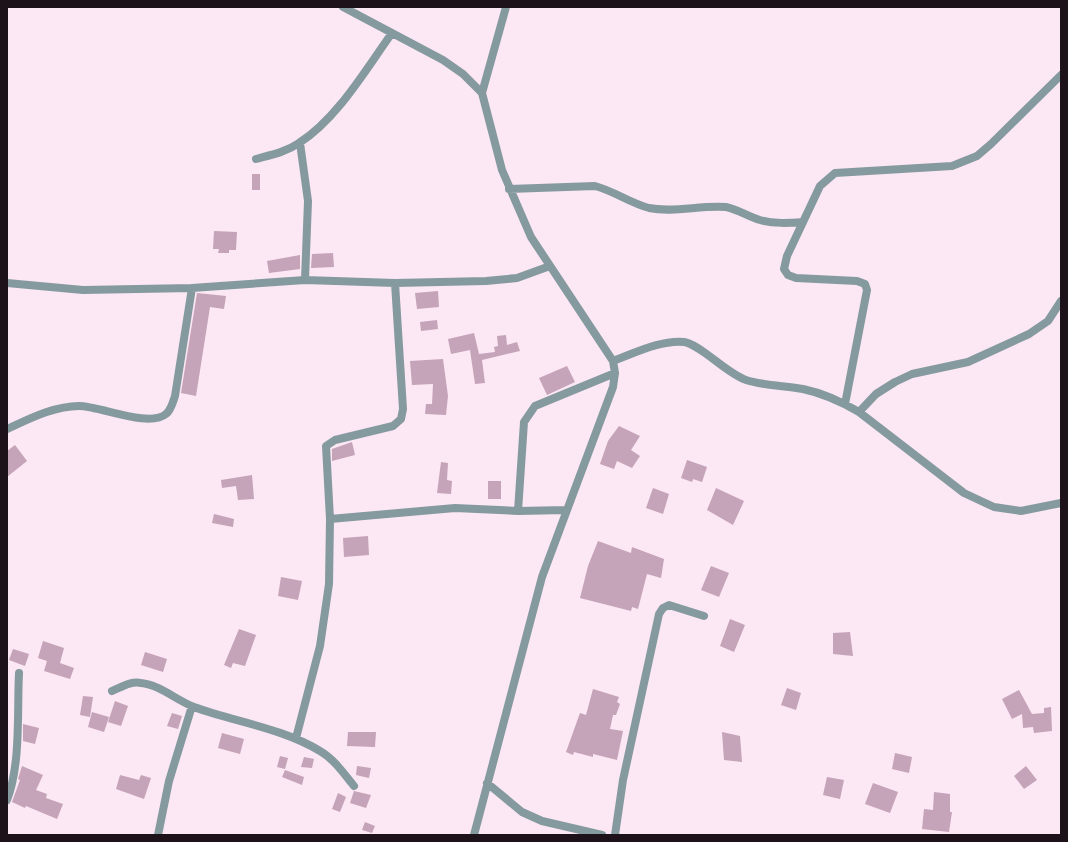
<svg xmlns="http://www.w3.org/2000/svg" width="1068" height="842" font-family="Jost,sans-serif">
<rect width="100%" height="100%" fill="#fce7f4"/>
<!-- building -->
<path fill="#c5a3b8" d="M252,174h8v16h-8z
M214,231l23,1 -1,18h-7v3h-11l1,-4h-6z
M333,253l1,14 -23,1 1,-14z
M300,255v14l-31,4 -2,-12z
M438,291l1,16 -22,2 -2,-16z
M197,293l29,3 -2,13 -14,-2 -14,89 -15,-3z
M437,320l1,9 -17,2 -1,-9z
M474,333l5,21 16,-2 -1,-5 4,-1 -1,-10 9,-1 1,10 10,-3 3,9 -38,9 3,23 -10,1 -5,-34 -19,4 -3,-15z
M443,359l5,37 -2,19 -21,-1 1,-10h6l1,-20 -21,1 -2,-24z
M567,366l8,16 -28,13 -8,-17z
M619,426l21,10 -9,14 9,6 -8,12 -15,-7 -3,8 -14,-5 8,-23z
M352,442l3,13 -23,6v-12z
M15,445l12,16 -20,16v-26z
M687,460l20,7 -5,15 -9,-3 -1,3 -11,-4z
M441,462l7,1 -1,17 5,1 -1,13 -14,-1z
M252,475l2,24 -16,1 -2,-14 -14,2 -1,-8z
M488,481h13v18h-13z
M653,488l16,6 -6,20 -17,-6z
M716,488l28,13 -11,24 -26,-15z
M214,514l20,5 -1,8 -21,-4z
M368,536l1,19 -25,2 -1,-19z
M598,541l33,12 1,-6 32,12 -3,19 -14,-4 -9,35 -6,-2 -1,4 -51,-13 8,-32z
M711,566l18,7 -10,24 -18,-7z
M281,577l21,4 -4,19 -20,-4z
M730,619l15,6 -11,27 -14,-6z
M239,629l17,6 -11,31 -12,-3 -2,5 -7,-3z
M850,632l3,24 -20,-2v-21z
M43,641l21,7 -4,15 14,5 -4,11 -26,-8 3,-10 -9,-3z
M13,649l16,5 -4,12 -16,-6z
M145,652l22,7 -4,13 -22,-7z
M787,688l14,5 -5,17 -15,-5z
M593,689l26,8 -2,5 3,2 -4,11h-3l-3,14 13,2 -6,29 -24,-6v3l-19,-5 -1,3 -7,-3 14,-39 6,2z
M1019,690l13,24 12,-1v-5l7,-1 1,24 -18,2 -1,-6 -10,1 -1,-14 -10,5 -10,-20z
M83,696l10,1 -3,20 -10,-2z
M115,701l13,5 -7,20 -13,-4z
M92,712l17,5 -5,15 -16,-5z
M172,713l10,3 -4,13 -11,-3z
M23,724l16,4 -4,16 -12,-3z
M348,732h28l-1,15 -28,-1z
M722,732l18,4 2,26 -18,-2z
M222,733l22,6 -4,15 -22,-6z
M895,753l17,4 -3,16 -17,-4z
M280,756l8,2 -3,11 -8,-2z
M304,757l10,2 -2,9 -11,-1z
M22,766l21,9 -7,15 11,4 -1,4 17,6 -6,15 -31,-13 -1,2 -13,-6 8,-22 -2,-1z
M357,766l14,2 -2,10 -13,-3z
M1026,766l11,14 -13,9 -10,-13z
M285,770l19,7 -2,8 -20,-8z
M120,775l19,5 2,-5 10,3 -7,21 -28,-10z
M827,777l17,3 -4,19 -17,-4z
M873,783l25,9 -8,21 -25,-9z
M354,791l17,4 -5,13 -16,-5z
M934,792l16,2v18h2l-3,20 -27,-3 2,-20 9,1z
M338,793l8,4 -6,15 -8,-3z
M365,822l10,4 -3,7 -10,-3z"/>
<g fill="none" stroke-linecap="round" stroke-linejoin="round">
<!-- street -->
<path stroke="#859a9e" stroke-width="8" d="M343,7l100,53 20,14 19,19 20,77 29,67 82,124 2,12 -2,14 -71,190 -68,258
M482,93l24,-86
M300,143l8,58 -3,79
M256,159c15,-4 30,-7 43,-16 38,-24 67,-74 93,-110
M509,189l86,-3c19,5 35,17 54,22 25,5 51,-3 77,-1 11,2 23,10 34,13 14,4 29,3 43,2
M7,283l76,7 109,-2 113,-8 90,3 91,-2 31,-3 33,-12
M613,361c22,-8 47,-21 71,-19 16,2 42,31 62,38 14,5 40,6 57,9 19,4 39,13 56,23l105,81 30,14 27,4 40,-8
M845,404l22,-114 -2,-6 -8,-3 -61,-3 -8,-3 -4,-6 3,-13 33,-70 15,-13 117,-7 25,-10 14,-12 70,-69
M859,412l17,-18 19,-12 17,-8 56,-12 61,-28 19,-13 13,-20
M7,429c22,-10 47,-23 72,-23 21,0 70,22 87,8 5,-4 7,-12 9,-18l17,-108
M518,511l6,-89 11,-16 80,-33
M330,519l125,-11 63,3 48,-1
M112,691c10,-4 18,-10 29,-8 19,2 35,17 53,24 41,15 88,21 126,44 14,8 24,23 34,35
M296,738l24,-92 9,-62 1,-65 -4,-73 9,-6 58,-14 8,-7 2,-10 -8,-126
M487,783l35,29 20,9 60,14
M7,800c14,-36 10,-88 12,-127
M158,835l11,-54 23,-75
M615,835l8,-55 36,-166 4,-6 6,-3 35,11"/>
</g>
<!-- border -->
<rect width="1068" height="842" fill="none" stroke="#1e121a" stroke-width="16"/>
</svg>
